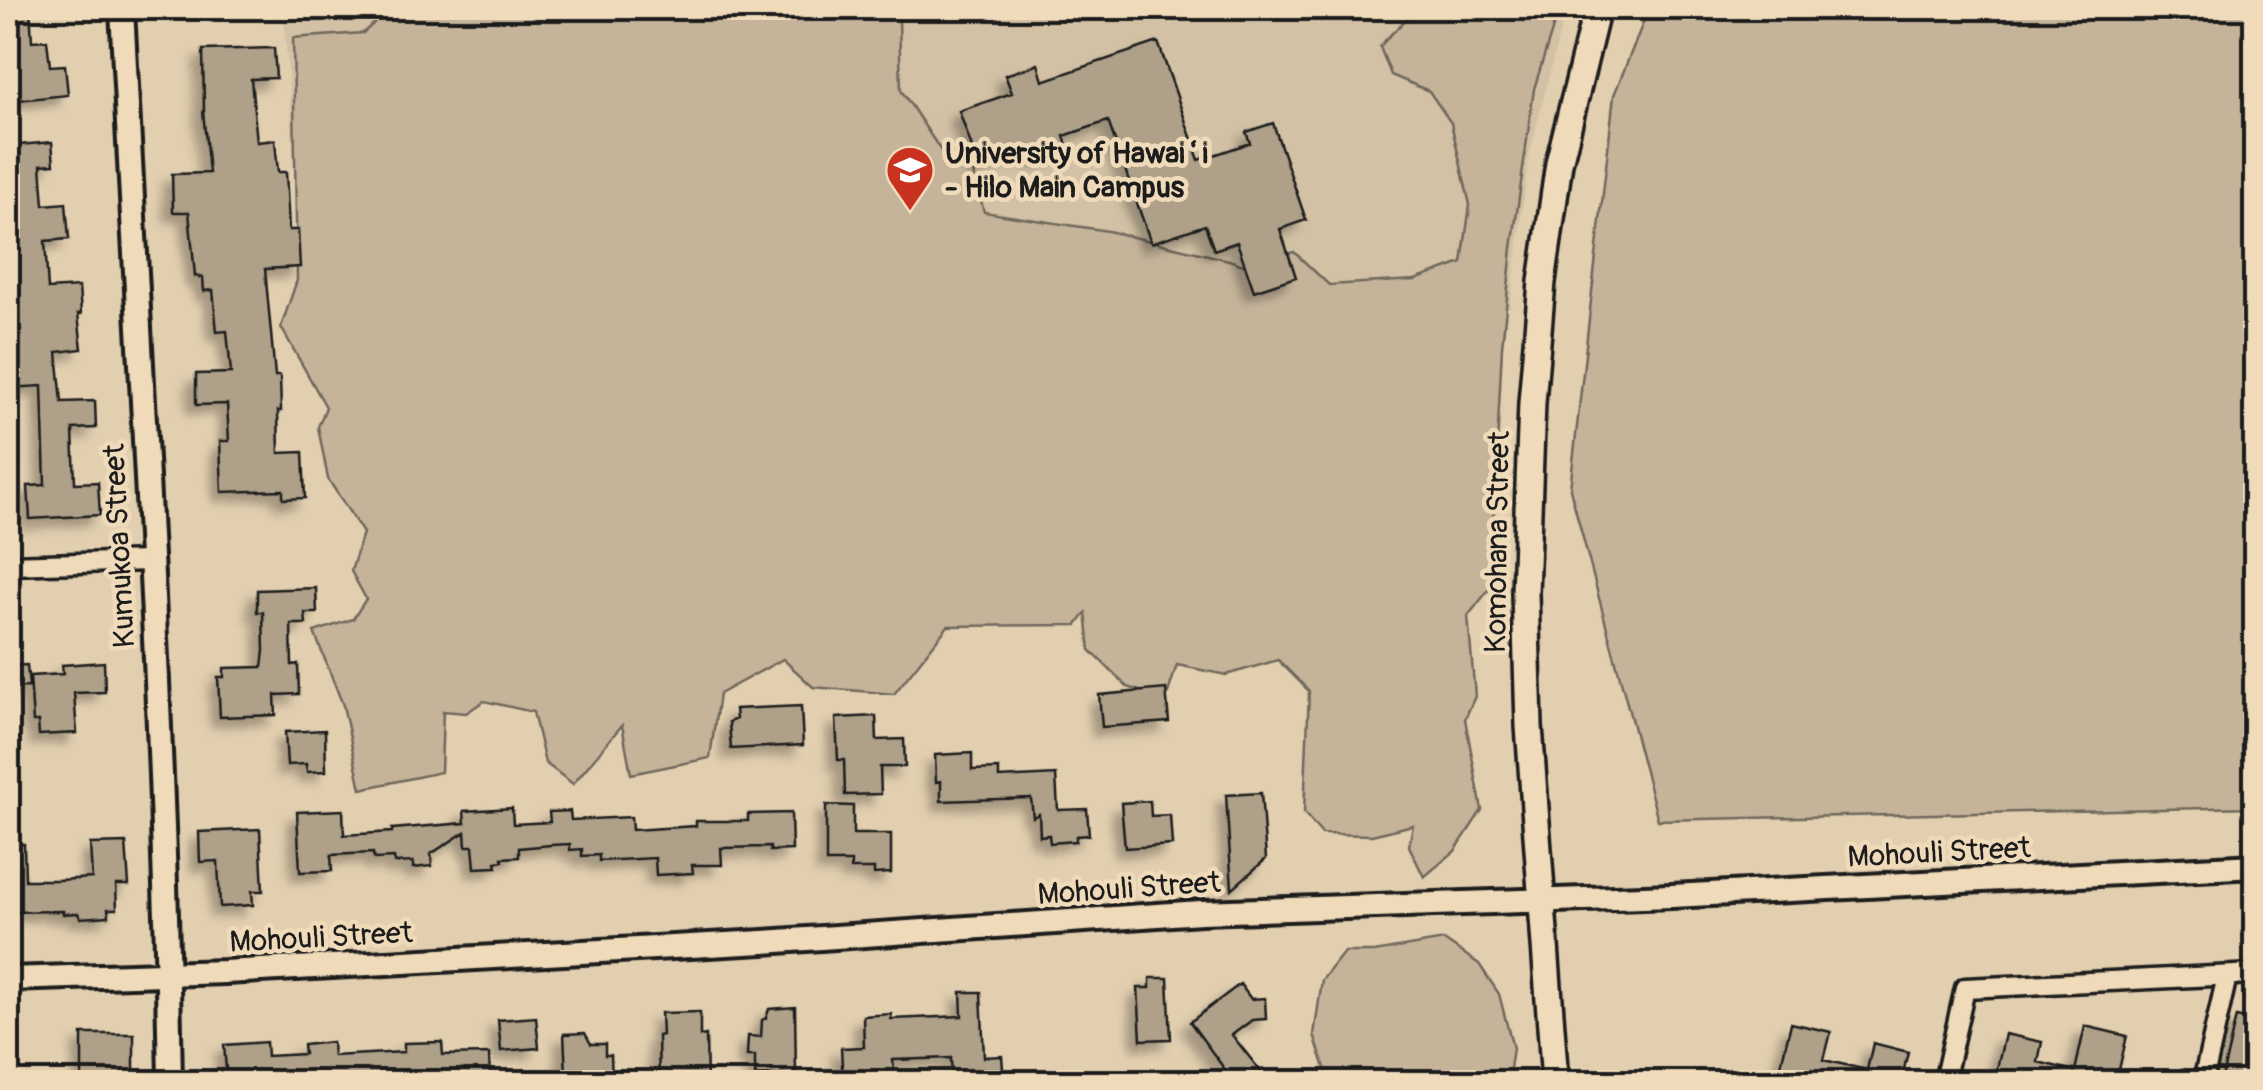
<svg xmlns="http://www.w3.org/2000/svg" width="2263" height="1090" font-family="Pangolin,sans-serif">
<defs>
<filter id="shadow"><feDropShadow dx="-9" dy="9" stdDeviation="5" flood-color="#0004"/></filter>
</defs>
<rect width="100%" height="100%" fill="#e2cfb0"/>
<filter id="ink" filterUnits="userSpaceOnUse"><feTurbulence type="fractalNoise" baseFrequency=".01" numOctaves="2"/><feDisplacementMap in="SourceGraphic" scale="20" xChannelSelector="R" yChannelSelector="G"/><feConvolveMatrix kernelMatrix="1 2 1 2 8 2 1 2 1" color-interpolation-filters="sRGB"/></filter>
<g filter="url(#ink)">
<!-- built -->
<path fill="#d2c1a4" d="M283,8h1283l-37,149 -19,150 -1207,-37z"/>
<!-- green -->
<path fill="#c5b49a" stroke="#70685b" stroke-width="2.5" d="M385,8h518l-4,12 2,70 42,64 29,14 12,44 124,19 121,29 17,6 48,-14 35,33 86,-5 47,-17 8,-58 -19,-82 -22,-32 -38,-16 -11,-28c11,-15 25,-25 37,-39h142l-25,81 -22,159 -10,99 -12,241 -22,28 7,80 -10,23 17,91 -27,41 -31,26 -15,-31 4,-21 -41,10 -50,-1 -18,-21 5,-122 -31,-31 -52,15 -49,-10 -11,34 -39,-12 -37,-37 -4,-37 -9,12 -129,1 -54,68 -81,-7 -30,-28 -64,35 -9,64 -79,16 -9,-49 -49,59 -28,-21 -12,-51 -49,-11 -18,12 -23,-2 -2,61 -80,17 -18,-84 -29,-73 39,-13 13,-20 -15,-28 12,-38 -35,-54 -10,-52 8,-20 -45,-80 16,-47 -4,-242 70,-5 23,-21z
M1649,8h606v799l-597,13 -88,-331 44,-394z
M1444,940l35,24 20,30 14,54 -5,34h-184l3,-8 -13,-39 8,-55 22,-28h30z"/>
<!-- building -->
<path fill="#aea089" stroke="#1c1c1c" stroke-width="2.5" filter="url(#shadow)" d="M8,8h22l2,33 15,-1 3,26 15,-1 3,30 -49,5 -2,-23 -9,1z
M1158,42l41,118 51,-17 -4,-11 27,-9 33,97 -26,9 16,48 -42,14 -17,-49 -23,8 -9,-25 -54,18 -43,-122 -44,15 4,13 -31,11 -4,-10 -54,18 -20,-57 53,-18 -7,-18 33,-11 5,17z
M274,48l2,30 -25,1 6,63 18,-2 3,32h8l3,58h9l2,37 -35,2 10,107h5l1,35h-3l1,42 24,-1 2,46 -22,1v-9l-61,2 -2,-51h9l-2,-37 -31,1v-31l35,-1 -4,-42 -10,1 -4,-42 -9,1 -1,-13 -8,-2 -6,-64h-16l-1,-38 37,-1 -6,-62h1l-1,-61z
M52,142l2,22 -13,1 3,40 22,-2 3,36 -24,2 3,48 31,-2 2,27h-3l4,35 -25,3 5,50 33,-1 1,27 -23,1 2,54 23,-1 2,33 -70,4 -2,-33 17,-1 -3,-99 -34,2v-23l6,-1 -6,-59v-50l8,-1 -2,-38 -6,1v-71z
M316,588l1,25h-12l1,11h-15l1,41 6,-1 1,30 -24,1 1,20 -56,2 -2,-40h6v-9l38,-1 2,-16 -1,-39h-6v-22z
M104,662l1,30 -31,1 3,40 -38,2 -1,-13h-5l-3,-46 33,-2 -1,-9z
M27,665l2,22 -21,1v-22z
M1166,689l3,33 -67,5 -3,-32z
M801,706l2,39 -72,4 -2,-27 7,-3 -1,-10z
M876,716l1,24 27,-1 1,28h-25l1,27 -36,1 -1,-35h-6l-2,-42z
M325,730l1,41 -19,1 -1,-8 -19,1 -2,-33z
M972,753v17l27,-1v9l57,-3 2,35 29,-1 2,26 -13,1v5l-26,2 -1,-8 -9,1 -1,-22 -6,3 -2,-19 -90,3v-20l-5,1 -1,-27z
M1261,793l5,66 -34,30 -6,-94z
M1150,801l1,15 19,-1 2,30 -47,3 -4,-45z
M826,805l27,1v28h38v39l-17,1v-5h-23v-7h-25z
M512,808l1,16 37,-2 -1,-10 21,-1 1,9 60,-3 1,13 64,-4v-5h52v-7l43,-1 1,37 -22,1v-4l-49,1 1,17h-30l1,8 -37,2 -1,-17 -56,3v-6l-17,1v-7l-12,1v-6l-19,1 -32,3v9l-17,1 1,3 -7,1 1,5 -22,1 -2,-22h-7l-1,-14 -34,22 1,12 -19,2v-6l-18,1 -1,-5 -20,1 -1,-6 -42,2 1,16 -32,1 -3,-60 46,-2 1,25 48,-3v-3l73,-6 -1,-12z
M260,829l3,62h-11l1,14 -33,2 -2,-46 -18,1 -1,-30z
M126,843l3,42h-13l1,24h-9l1,7 -29,2 -2,-5 -15,1v-3l-55,1v-68h16l1,36h33l34,-2 -2,-34z
M1150,978h18l3,61 -30,1 -3,-52h12z
M1240,984l11,15 14,-1 1,21 -14,1 -20,15 30,38 -13,9h-15l-44,-60z
M961,992h20l3,65 18,-1 2,26h-52l-1,-24 -58,2 1,12h-5v10h-46l-2,-34 23,-1 -1,-31 28,-2v5l71,-3z
M795,1007l1,69 -41,-1v-19h-8l1,-20 13,1 1,-17 4,-2 3,-9z
M700,1012v24l6,-1 1,47h-48l-1,-46 4,-1 -1,-22z
M536,1017l3,31 -38,3 -3,-31z
M2236,1017l20,4v25l-9,36h-26z
M1791,1023l40,9 -7,28 43,10 6,-27 35,9 -7,30h-124z
M2085,1026l42,10 -11,46h-122l11,-48 37,8 -4,20 37,9z
M585,1033l6,11h14v11h6l1,27h-37v-8h-9l-2,-40z
M82,1034h52v48h-52z
M266,1042l1,14 37,-2 -1,-9 29,-3 1,14 71,-4v-9l38,-1 1,13 46,-1 1,24 -47,2 1,2h-217l-3,-37z"/>
<g fill="none" stroke-linecap="round" stroke-linejoin="round">
<!-- minor casing -->
<g stroke="#1c1c1c" stroke-width="25">
<path id="minor" d="M8,565l142,-4
M1944,1082l21,-94 291,-14
M2203,1082l24,-106"/>
</g>
<!-- tertiary casing -->
<g stroke="#1c1c1c" stroke-width="30">
<path id="tertiary" d="M122,8c18,358 42,716 48,1074
M8,979l217,-7 538,-30 438,-30 471,-16 584,-30"/>
</g>
<!-- secondary casing -->
<g stroke="#1c1c1c" stroke-width="32">
<path id="secondary" d="M1555,1082l-26,-356 -4,-133 7,-190 10,-121 17,-119 38,-155"/>
</g>
<!-- minor -->
<use href="#minor" stroke="#efdab9" stroke-width="18"/>
<!-- tertiary -->
<use href="#tertiary" stroke="#efdab9" stroke-width="22"/>
<!-- secondary -->
<use href="#secondary" stroke="#efdab9" stroke-width="25"/>
</g>
</g>
<!-- icons -->
<defs>
<g id="university-pin" transform="scale(2.5)"><path d="M0 17L-7.5 6A9.5 9.5 0 1 1 7.5 6Z" fill="#c8321e" stroke="#efdab9"/><path d="M0-5L7-2L0 1L-7-2ZM-4 1L0 2.5L4 1V4Q0 6-4 4Z" fill="#fff"/></g>
</defs>
<g fill-rule="evenodd">
<use href="#university-pin" x="910" y="170"/>
</g>
<g text-anchor="middle" stroke-width="9" stroke-linejoin="round" paint-order="stroke">
<!-- poi labels -->
<g font-size="30" font-weight="bold" fill="#1c1c1c" stroke="#efdab9" text-anchor="start">
<text x="945" y="163">University of Hawaiʻi<tspan x="945" dy="34">- Hilo Main Campus</tspan></text>
</g>
<!-- street labels -->
<g font-size="30" fill="#1c1c1c" stroke="#efdab9">
<text transform="translate(1497 542) rotate(-89)" y="10">Komohana Street</text>
<text transform="translate(119 546) rotate(-93)" y="10">Kumukoa Street</text>
<text transform="translate(1939 852) rotate(-3)" y="10">Mohouli Street</text>
<text transform="translate(1129 888) rotate(-4)" y="10">Mohouli Street</text>
<text transform="translate(321 937) rotate(-3)" y="10">Mohouli Street</text>
</g>
</g>
<!-- margin -->
<rect width="2263" height="1090" fill="none" stroke="#efdab9" stroke-width="40"/>
<rect x="20" y="20" width="2223" height="1050" fill="none" stroke="#1c1c1c" stroke-width="4" filter="url(#ink)"/>
</svg>
